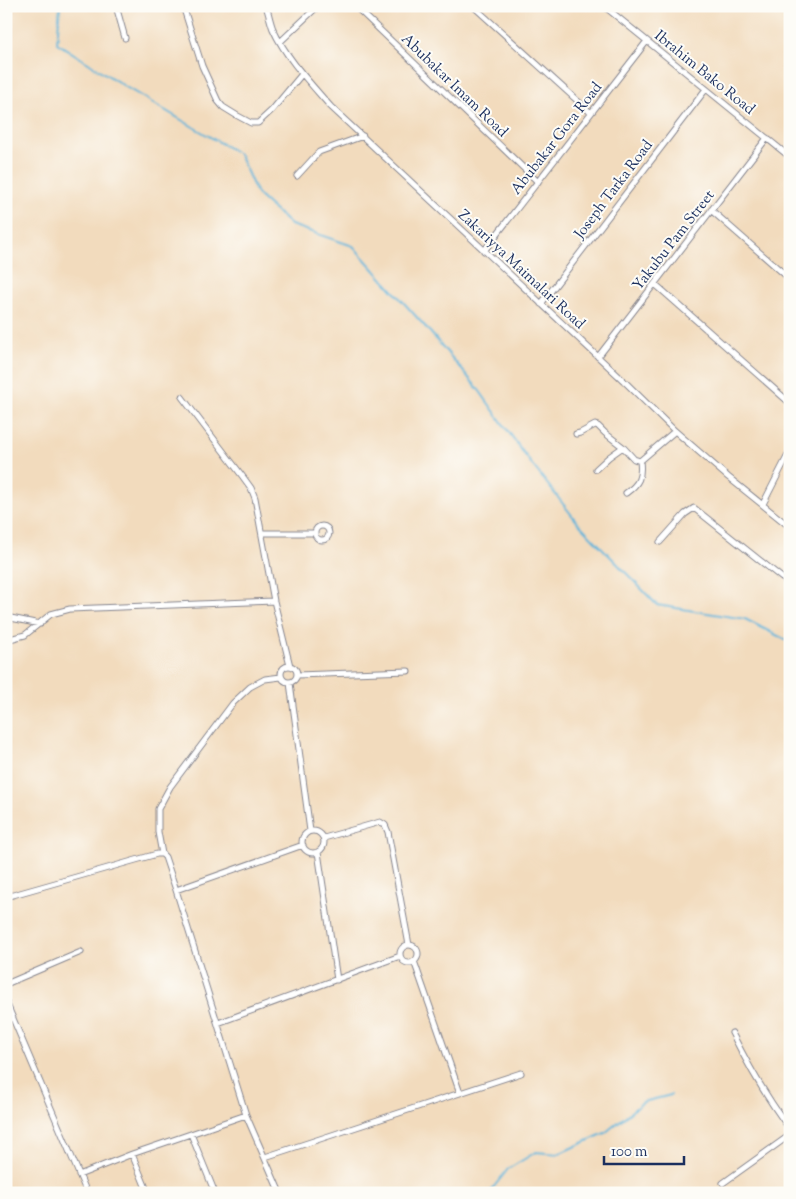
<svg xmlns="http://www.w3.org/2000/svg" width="796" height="1199" font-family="'Sorts Mill Goudy',serif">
<rect width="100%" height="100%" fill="#fdfcf7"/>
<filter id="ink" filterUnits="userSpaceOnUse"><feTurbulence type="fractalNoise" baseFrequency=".02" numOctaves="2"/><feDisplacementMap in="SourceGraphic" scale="10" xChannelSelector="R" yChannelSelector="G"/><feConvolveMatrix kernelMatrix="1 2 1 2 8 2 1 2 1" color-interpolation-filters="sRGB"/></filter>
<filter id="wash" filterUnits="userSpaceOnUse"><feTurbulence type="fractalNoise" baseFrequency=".0096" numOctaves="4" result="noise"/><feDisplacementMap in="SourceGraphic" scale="20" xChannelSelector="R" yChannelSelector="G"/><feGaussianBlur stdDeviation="1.12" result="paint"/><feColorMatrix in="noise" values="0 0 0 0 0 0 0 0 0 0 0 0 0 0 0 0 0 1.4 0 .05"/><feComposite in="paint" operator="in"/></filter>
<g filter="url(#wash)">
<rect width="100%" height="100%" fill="#f2dbbd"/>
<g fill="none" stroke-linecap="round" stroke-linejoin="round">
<!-- stream -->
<path stroke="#5eb4da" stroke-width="2" d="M60,6l-3,37 72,46 110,65 18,40 34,31 62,21 77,86 49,58 51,72 48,61 79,82 88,14 45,23
M489,1193l19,-24 28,-17 22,2 47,-21 38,-31 28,-7"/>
</g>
</g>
<g filter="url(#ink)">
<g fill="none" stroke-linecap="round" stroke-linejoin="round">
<!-- minor casing -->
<g stroke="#86858e" stroke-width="7">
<path id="minor" d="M116,6l9,32
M183,6l19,60 16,35 5,6 13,8 15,8h7l14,-13 30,-36
M266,6c3,8 4,16 7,23 13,29 37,54 58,78l294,275 50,49 53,46 62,50
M355,6l183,176
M473,6l118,107
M604,6l186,151
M280,42l38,-36
M297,176l22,-24 44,-16
M711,210l79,69
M484,251l163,-210
M655,284l135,119
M541,304l165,-215
M598,357l169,-219
M182,397l61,80 8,11 4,10 19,103 16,65
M576,434l4,-1 15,-8 3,1 7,7 18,14 -14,10 -13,12
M623,447l11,12 6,2 35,-30
M626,493c13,-9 16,-16 14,-32
M763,504l27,-53
M315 533a7 7 0 1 1 14 0a7 7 0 1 1-14 0Z
M262,533h53
M660,542l25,-28 9,-6 88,70 8,5
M6,617l34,7
M6,640l19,-5 26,-21 19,-5 204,-8
M281 674a8 8 0 1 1 16 0a8 8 0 1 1-16 0Z
M297,675l111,-4
M290,683l20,148
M302 842a11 11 0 1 1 22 0a11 11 0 1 1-22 0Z
M324,838l56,-16 5,3 3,7 21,113
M318,852l19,128
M176,890l127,-45
M6,897l151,-43h5
M400 954a9 9 0 1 1 18 0a9 9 0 1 1-18 0Z
M414,961l46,132
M6,984l75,-32
M6,1002l81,191
M218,1023l182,-67
M732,1033c17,34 35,66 58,96
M191,1134l24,59
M132,1154l16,39
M265,1157l256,-84
M79,1175l53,-21 114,-39
M723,1183l67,-48
M280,1193l-34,-78 -70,-225 -11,-33 -3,-3 -4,-22v-23l12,-22 63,-84 17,-16 15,-8 16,-2"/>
</g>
<!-- highway casing -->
<g stroke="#86858e" stroke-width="9">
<path id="highway" d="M781,6l9,7"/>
</g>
<!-- minor -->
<use href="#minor" stroke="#fff" stroke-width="5"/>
<!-- highway -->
<use href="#highway" stroke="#fff" stroke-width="8"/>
</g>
</g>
<g text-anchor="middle" stroke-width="4" stroke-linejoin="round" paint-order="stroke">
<!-- street labels -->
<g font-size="15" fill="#1b2f5e" stroke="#fdfcf7">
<text transform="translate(705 72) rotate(39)" y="5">Ibrahim Bako Road</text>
<text transform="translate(455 85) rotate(44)" y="5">Abubakar Imam Road</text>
<text transform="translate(556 138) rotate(-52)" y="5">Abubakar Gora Road</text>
<text transform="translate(613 189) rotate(-53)" y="5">Joseph Tarka Road</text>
<text transform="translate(673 240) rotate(-52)" y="5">Yakubu Pam Street</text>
<text transform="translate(522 269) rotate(43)" y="5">Zakariyya Maimalari Road</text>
</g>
</g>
<!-- margin -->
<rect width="796" height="1199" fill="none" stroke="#fdfcf7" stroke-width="25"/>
<!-- scale -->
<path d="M604 1156v8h80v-8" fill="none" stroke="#1b2f5e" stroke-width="2.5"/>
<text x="611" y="1156" font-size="15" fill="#1b2f5e" stroke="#fdfcf7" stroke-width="4" paint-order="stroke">100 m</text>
</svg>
